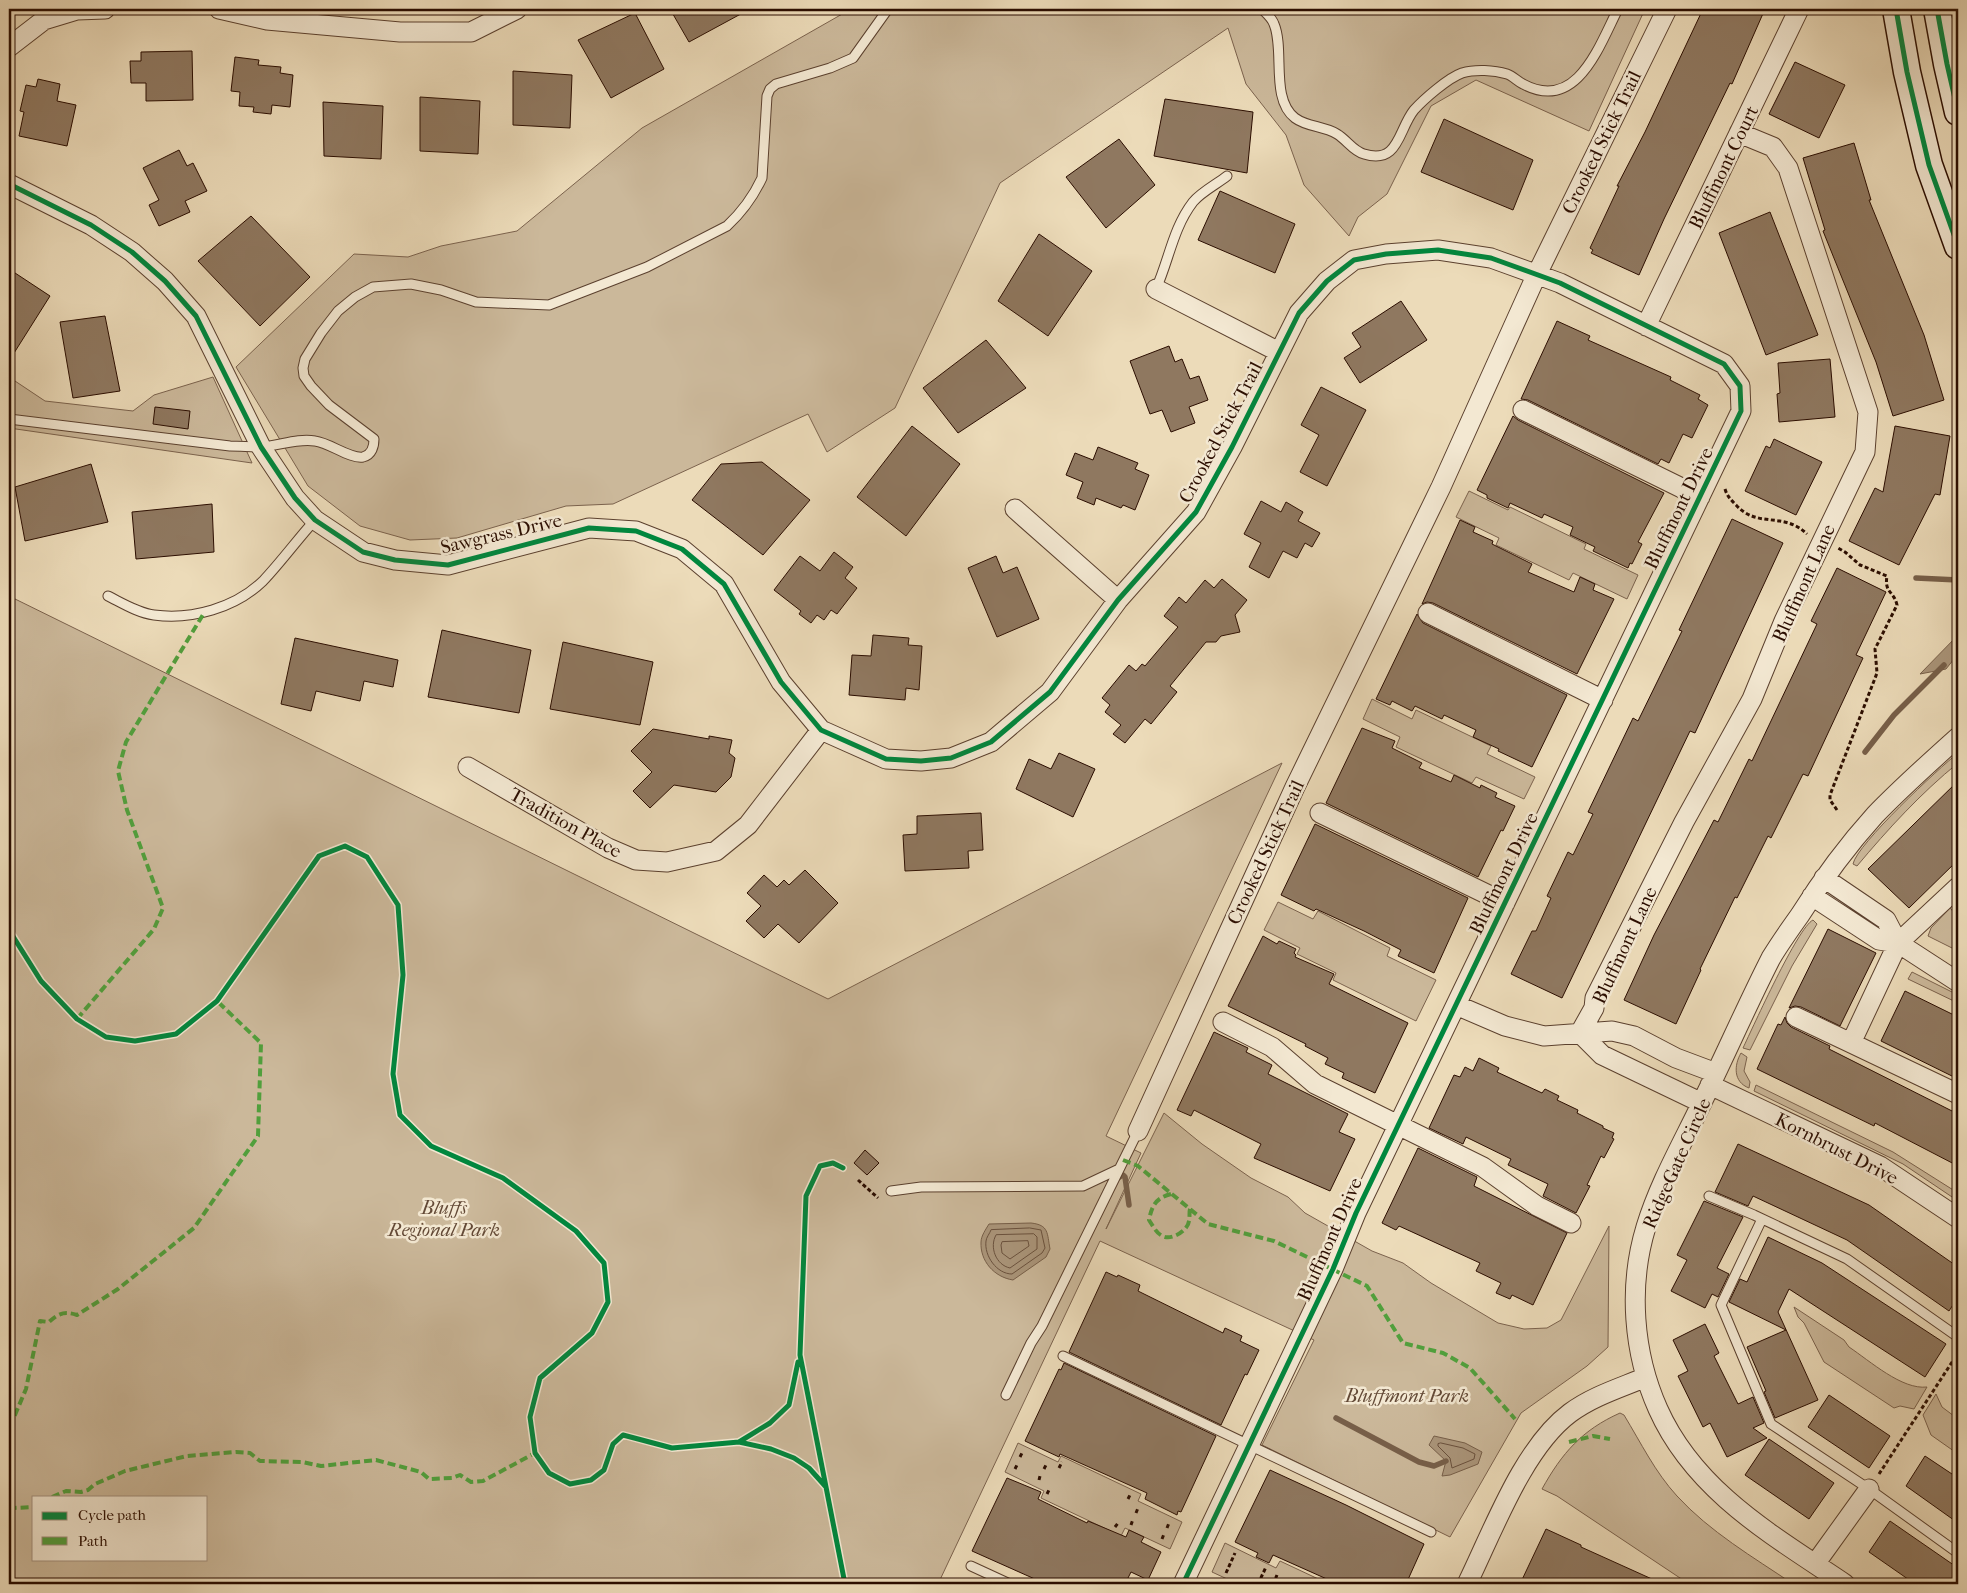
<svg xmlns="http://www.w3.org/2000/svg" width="1967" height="1593" font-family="'IM FELL French Canon',serif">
<rect width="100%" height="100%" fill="#ecdbb9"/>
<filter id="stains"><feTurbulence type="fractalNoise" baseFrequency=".004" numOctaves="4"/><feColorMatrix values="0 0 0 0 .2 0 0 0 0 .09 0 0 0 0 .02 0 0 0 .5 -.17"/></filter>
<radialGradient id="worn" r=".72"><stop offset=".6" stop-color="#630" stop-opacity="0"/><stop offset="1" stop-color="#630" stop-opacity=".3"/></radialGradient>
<!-- green -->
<path fill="#cbb89a" stroke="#7b624d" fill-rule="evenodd" d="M851,9h794l-56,122 -113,-51 -45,26 -44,88 -29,23 -9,19 -45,-51 -18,-50 -40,-51 -18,-56 -228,155 -105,225 -68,44 -19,-38 -195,90 -47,2 -109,32 -47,2 -50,-14 -52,-40 -72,-119 118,-113 54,3 33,-11 76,-15 125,-103z
M9,377l36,24 88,10 21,-16 59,-18 39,86 -243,-35z
M1469,491l39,19 2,-3 76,37 -2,5 54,26 -11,24 -54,-26 -4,7 -73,-35 3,-7 -43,-21z
M9,596l819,403 454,-236 -176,373 35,17 -35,76 58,-116 38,31 49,34 37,19 17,16 67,38 31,12 28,20 67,40 26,6 23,-1 14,-8 48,-94 -1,121 -21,19 -66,47 -71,124 -188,-92 52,-105 -214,-99 -162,343h-929zM34,1497h172v62h-172z
M1372,699l40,20 4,-9 75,36 -4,8 48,23 -11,22 -48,-22 -4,6 -76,-36 4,-10 -37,-18z
M1958,753v10c-37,30 -70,66 -101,103l-4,-2c4,-20 86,-96 105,-111z
M1278,902l35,17 5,-8 72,37 -3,8 49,24 -20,41 -83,-41 3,-7 -39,-19 3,-6 -36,-18z
M1950,908l8,9v34l-30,-15 3,-8z
M1813,920l4,4 -25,42 -42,84 -7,-2c10,-21 55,-121 70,-128z
M1912,972l46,23v8l-50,-24z
M1741,1053l6,4 -3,14 6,11 -1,6c-16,-6 -15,-23 -8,-35z
M1756,1085l137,67 65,41v8l-55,-37 -149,-73z
M1794,1307l50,33 5,7c21,14 53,43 78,40l-13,22 -14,-3 -6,2 -70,-46 -20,-39 -6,-6z
M1936,1394l6,13 16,12v35l-27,-19 -8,-20z
M1620,1413l4,2c17,28 31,57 53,81 33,36 76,61 116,88h-104l-132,-88 -15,-7c20,-36 40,-59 78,-76z
M1018,1443l40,19 3,-6 80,38 -3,7 44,21 -12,27 -45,-21 -4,8 -80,-38 3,-7 -39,-19z
M1225,1543l51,25 4,-7 49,23h-91l-26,-12z"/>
<!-- water -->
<path fill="#aa957a" stroke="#775f49" d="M1958,635v19l-12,15 -26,5z
M1031,1223c18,2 16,10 19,26l-4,8 -33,23c-19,-3 -33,-19 -32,-38 0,-6 5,-13 8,-18z
M1434,1436l31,7 17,9 -4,12 -28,11 -8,1 4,-15 -17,-16z"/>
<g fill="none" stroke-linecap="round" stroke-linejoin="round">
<!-- shore -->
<path stroke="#6a513d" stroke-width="1" d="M1030,1228l11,2 4,18 -3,5 -30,21c-15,0 -28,-18 -26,-33 0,-3 4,-8 5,-11z
M1034,1234l3,3v12l-27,19c-14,-3 -21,-21 -14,-33z
M1028,1241l1,5 -19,13 -8,-6 -1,-8 1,-3z
M1441,1443l22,5 12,6 -1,5 -22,9 -2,-10 -12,-12v-2z"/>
<!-- stream -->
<path stroke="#775f49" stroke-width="5.5" d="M1916,578l42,2
M1865,752l29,-37 50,-50
M1118,1178l5,-3 2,2 4,28
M1336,1418l83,44 15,4 12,-5"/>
</g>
<!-- building -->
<path fill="#8f7860" stroke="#2b0d00" d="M670,9h80l-61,33z
M1703,9h62l-33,75 -2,-1 -66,136 -25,56 -48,-22 2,-3 -3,-2 29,-62h-2l28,-54z
M635,13l29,56 -53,29 -33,-58z
M192,51l1,49 -47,1v-18h-15l-1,-22h11v-9z
M235,57l24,3 -1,5 23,2 -1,6 13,2 -3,32 -18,-2 -1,9 -18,-2 1,-5 -15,-1 1,-14 -9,-1z
M1795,62l50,23 -26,53 -50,-24z
M513,71l59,4 -2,53 -57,-3z
M38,79l22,5 -3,17 19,4 -9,41 -48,-10 5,-24 -4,-1 6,-26 10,2z
M420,97l60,4 -2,53 -58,-3z
M1165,99l88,13 -6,61 -93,-17z
M323,102l60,4 -2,53 -57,-3z
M1444,119l89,41 -20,50 -92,-38z
M1119,139l36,46 -49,43 -40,-51z
M1854,143l17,57h-2l55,135 20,65 -51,16 -17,-54 -53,-131 2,-1 -22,-72z
M179,150l8,16 6,-3 14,28 -22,10 5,11 -31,14 -10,-21 10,-5 -16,-32z
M1220,191l75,33 -20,49 -77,-33z
M1770,212l48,123 -52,20 -47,-122z
M251,216l59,61 -50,49 -62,-65z
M1039,234l53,37 -44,65 -50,-35z
M9,269l41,27 -41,65z
M1401,301l26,39 -67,43 -16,-25 17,-11 -9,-14z
M105,316l15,75 -47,7 -13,-76z
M1557,321l33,15 -2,4 83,37 -1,3 30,15 -2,4 10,6 -16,33 -9,-4 -14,29 -8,-4 -3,5 -130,-64 -7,-1z
M986,340l40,48 -68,45 -35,-45z
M1169,346l6,16 7,-3 8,20 9,-3 9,24 -19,7 6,16 -24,9 -9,-22 -12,4 -20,-53z
M1830,359l5,58 -56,5 -2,-28 3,-1 -2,-30z
M1321,387l45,23 -39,76 -27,-14 19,-37 -18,-10z
M155,407l35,4 -2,18 -35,-5z
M1513,416l5,4 146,73 -26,49 4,2 -10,20 -2,-1 -2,5 -35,-17 2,-4 -25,-12 3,-8 -29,-13 -2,4 -32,-15 -2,5 -21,-10v-3l-10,-5z
M912,426l48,38 -54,72 -49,-39z
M1895,426l55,10 -10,59 -5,-1 -36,71 -50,-24 26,-53 8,4z
M1774,439l48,23 -26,53 -51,-24 21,-45 4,2z
M1098,447l40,16 -3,6 14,6 -14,35 -12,-5 -2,3 -25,-10 -2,7 -17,-7 6,-16 -17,-7 9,-22 18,7z
M762,462l48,38 -47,55 -71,-55 29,-36z
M91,464l17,58 -83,19 -10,-54z
M1261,501l20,11 5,-10 17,10 -5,9 22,12 -8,14 -7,-4 -8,15 -14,-7 -14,27 -20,-11 12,-24 -17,-9z
M212,504l2,48 -78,7 -4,-47z
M1732,519l51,24 -88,190 -5,-2 -128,267 -51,-24 21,-43h4l15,-33 -4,-2 21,-44 5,3 20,-41 -5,-2 45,-94 5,3 44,-90 -3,-1z
M1460,520l15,7 -2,5 20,9 -1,3 40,20 -4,8 46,20 6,-15 15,7 -2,6 21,9 -37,75 -144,-71 -6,-1 -5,2z
M834,552l19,15 -8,11 12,10 -20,26 -6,-4 -7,10 -7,-5 -6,8 -12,-9 2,-3 -27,-21 26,-34 20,15z
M996,556l7,17 14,-6 22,52 -42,18 -29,-69z
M1837,568l49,24 -30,63 7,3 -55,118 -5,-2 -32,64 -3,-2 -31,62 -2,-1 -35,72 1,1 -25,54 -52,-24 30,-65 60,-115 4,2 31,-63 3,2 65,-137 -6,-3z
M1222,579l25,21 -12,15 5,17 -19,4 -5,6h-10l-36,44 7,6 -26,32 -6,-5 -20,24 -12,-9 8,-9 -16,-13 5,-7 -8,-7 27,-33 7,6 6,-7 3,2 33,-39 -14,-11 15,-19 7,6 19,-23 9,8z
M1417,614l6,9 144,72 -35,72 -34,-16 1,-2 -26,-12 3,-7 -32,-15 -2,4 -27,-13 -3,5 -20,-10 -2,4 -14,-6z
M442,630l89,20 -12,63 -91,-16z
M873,635l36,3 -1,7 14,1 -3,44 -13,-2 -1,12 -56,-5 3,-40 19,1z
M295,638l103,22 -5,27 -29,-6 -4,20 -44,-10 -5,20 -30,-7z
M563,642l90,20 -13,63 -90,-16z
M1362,728l33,13 -3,7 30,15 -3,5 32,14 3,-7 26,13 1,-3 16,8 -2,4 20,9 -12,25 -2,-1 -23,47 -152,-74z
M653,729l56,10v-3l23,4 -3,13 6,5 -4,19 -15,15 -42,-7 -24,23 -17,-17 19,-19 -21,-21z
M1059,753l36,16 -22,48 -57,-28 13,-30 22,10z
M1958,781v79l-49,48 -41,-39z
M981,813l2,37 -15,1 1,17 -64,3 -2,-36 14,-1v-18z
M1315,824l153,74 -34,75 -36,-17 3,-6 -37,-19 -48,-22 -2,2 -33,-16z
M805,870l33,33 -39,40 -21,-19 -14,14 -18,-17 15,-15 -14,-13 17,-18 13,12 7,-7 5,5z
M1828,929l48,24 -36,73 -39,-19 -6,-1 -6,2z
M1263,936l14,8 2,-3 17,8 -2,4 2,2 -1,2 39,17 -5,10 79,39 -33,70 -33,-15 2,-5 -19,-9 3,-6 -23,-12 1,-2 -78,-38z
M1905,991l53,26v62l-77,-38z
M1785,1017l2,6 4,4 39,19 -1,3 129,65v52l-83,-43 -1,3 -117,-57 21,-45 3,1z
M1214,1032l34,16 -2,4 26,13 -4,9 80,40 -9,18 16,7 -25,52 -76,-33 7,-14 -67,-34 -3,6 -14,-6z
M1479,1058l20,10 -2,4 45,21 3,-4 14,7 -2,4 21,10 -1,3 26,13v2l11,5 -2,5 2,1 -10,19 -3,-2 -14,29 3,1 -14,27 -33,-17 5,-12 -40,-19 3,-6 -45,-22 -3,7 -34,-16 25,-53 6,2 5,-10 8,4z
M1738,1144l131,61 89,62v30l-9,14 -102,-71 -94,-44 -5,10 -33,-14z
M1418,1148l59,29 -3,9 93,47 -34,72 -21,-10 -2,4 -14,-6 5,-10 -25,-12 4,-8 -81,-37 -3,4 -14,-7z
M865,1150l14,13 -12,12 -13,-12z
M1704,1201l39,16 -26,51 12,6 -11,23 -6,-3 -7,14 -34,-17 16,-31 -10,-5z
M1768,1237l54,26 124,81 -21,33 -136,-88 -11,23 40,88 -43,18 -11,-26 2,-1 -19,-44 39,-17 -57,-28 11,-23 7,3z
M1106,1272l11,5 1,-2 22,10 -2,6 85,42 2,-5 17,8 -2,5 19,9 -12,25 -2,-1 -24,51 -152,-73z
M1705,1324l14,29 -5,3 24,48 15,-7 11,26 -11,5 14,10 -40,19 -17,-34 -7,4 -25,-51 10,-5 -15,-31z
M1064,1363l152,73 -35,76 -3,-1 -1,4 -32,-16 2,-6 -87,-39 -1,3 -34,-16 34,-72 2,1z
M1829,1395l61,41 -21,32 -61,-41z
M1769,1439l65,44 -25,36 -64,-44z
M1925,1456l33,22v45l-52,-37z
M1270,1470l76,35 78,39 -18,40h-68l-65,-29 -4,8 -13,-6 2,-4 -23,-11z
M1007,1478l34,14 -3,7 49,24 1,-2 38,16 3,-7 15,7 -3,5 20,10 -13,28 -17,-8 -6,12h-79l-74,-33z
M1890,1521l68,47v16h-43l-46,-32z
M1546,1529l35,16v2l82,37h-143z"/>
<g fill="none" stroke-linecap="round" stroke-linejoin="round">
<!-- lane casing -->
<g stroke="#5b402e" stroke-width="11">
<path id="lane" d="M1262,9c4,4 10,9 12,15 11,26 -4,75 21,94 12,9 29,8 42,16 10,6 16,17 27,20 35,11 34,-24 50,-44 10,-11 34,-32 48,-37 13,-4 32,-3 45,1 6,2 10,7 16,10 54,29 76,-38 95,-75
M1156,289c13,-29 17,-61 37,-87 8,-10 24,-18 34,-26
M9,419l221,27c10,0 21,1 31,1 18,-1 36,-9 54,-6 15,2 35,18 48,16 9,-2 11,-11 11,-18l-45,-34 -18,-19 -7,-10 -1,-8 2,-9 16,-26 17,-22 17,-14 18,-10 38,-3 30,6 35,12 73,3 98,-38 80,-41c14,-13 27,-31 35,-48l5,-82 3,-7 6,-5 54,-16 23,-10 35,-49
M108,596c14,7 30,17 46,19 38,5 81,-7 109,-34 18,-19 34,-41 52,-61
M891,1191l30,-4 162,-1 36,-17
M1709,1196l45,19 93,44 111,78
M1762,1219l-41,86 50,119 98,65 89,64
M1063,1356l368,176
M1006,1395l25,-52 11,-17 96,-195
M971,1566l39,18"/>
</g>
<!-- street casing -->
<g stroke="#5b402e" stroke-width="21">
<path id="street" d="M219,9l48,11 133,12h71l46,-23
M9,47l35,-27 33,-10 28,-1
M9,184l82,41 41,27 33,29 31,35 65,131 34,51 20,22 48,32 32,8 53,5 141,-37 47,3 46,18 42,35 57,98 40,48 65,29 35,2 30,-3 40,-16 59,-50 68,-92 78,-88 36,-65 67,-134 28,-32 27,-21 32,-6 52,-4 53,8 69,25 164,81 16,22 1,25 -385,802 -23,56 -150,315
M1156,289l123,63
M1646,326l153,-317
M1523,410l177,87
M1015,509l103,91
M1428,613l175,87
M468,767l140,81 28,12 31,2 49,-11 32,-26 73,-95
M1320,813l185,90
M1824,878l62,42 12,23
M1958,887l-60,56 -47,100 107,51
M1812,896l67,44 19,3 60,39
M1456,1005l49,21 39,10 68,-5 22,5 42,22 40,15
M1796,1017l55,26
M1223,1022l49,25 43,37 168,83 54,39 34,17
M1580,1033l14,-25 1,-10 89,-176 68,-123 32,-78 81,-169 3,-40 -80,-244 -15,-21 -34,-14
M1580,1033l22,22 100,48
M1710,1085l170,81 78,52
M1138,1131l157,-344 146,-300 95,-211 131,-267
M1815,1564l54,-75
M1467,1584c26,-53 56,-136 103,-171 23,-17 50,-25 76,-36
M1845,1584c-71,-48 -150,-92 -187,-175 -25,-56 -30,-123 -12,-182 14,-46 40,-90 60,-133 22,-45 42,-91 65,-136 9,-15 19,-29 29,-43 22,-35 47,-69 75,-100 26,-27 55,-53 83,-78"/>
</g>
<!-- secondary casing -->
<g stroke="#2b0d00" stroke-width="29">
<path id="secondary" d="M1896,9l11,63 22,93 29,81
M1937,9l10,55 11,48"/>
</g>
<!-- path -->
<path stroke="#2b0d00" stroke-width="3" stroke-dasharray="4 2.5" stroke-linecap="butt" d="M1725,489c2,7 6,11 11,16 22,24 47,6 71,29
M1837,810l-7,-10v-5l47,-122 -2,-24 22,-44c-3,-14 -13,-12 -10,-29l-27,-11 -15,-13 -7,-4
M858,1180l20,18
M1020,1457l2,-4
M1059,1468l3,-6
M1015,1469l2,-4
M1044,1469l2,-4
M1879,1474l79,-121
M1039,1480l1,-4
M1047,1494l2,-4
M1128,1499l2,-4
M1136,1513l2,-5
M1131,1525l2,-6
M1115,1527l3,-4
M1167,1528l2,-5
M1162,1539l2,-5
M1226,1573l9,-20
M1258,1584l8,-17
M1273,1584l4,-9"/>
<!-- lane -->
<use href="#lane" stroke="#f3e8d2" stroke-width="9"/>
<!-- street -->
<use href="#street" stroke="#f3e8d2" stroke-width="19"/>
<!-- secondary -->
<use href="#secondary" stroke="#f3e8d2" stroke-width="26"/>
<!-- quiet -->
<path stroke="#519f3c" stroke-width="4" stroke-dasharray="8 4" stroke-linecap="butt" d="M77,1019l77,-90 9,-21 -36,-98 -9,-39 8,-29 78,-129
M1123,1160l15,6 70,58 66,17 93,45 36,57 40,10 27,15 45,51
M1171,1194c-15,4 -19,11 -22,26 4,6 8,15 16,17 9,2 23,-7 24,-16 1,-4 0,-9 1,-12
M1569,1442l24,-6 17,3
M9,1451l3,-29 14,-33 14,-68 9,1c10,-9 16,-11 28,-7l41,-26 76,-61 64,-92 3,-93 -44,-42
M52,1497l14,-6 15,1 7,-2 7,-6 30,-13 62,-15 49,-4 14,1 10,8 42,1 19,4 55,-6 45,12 8,7 23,-1 8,-3 11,7 12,-1 52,-28
M9,1510l5,-2 20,-1"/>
<!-- cycleway casing -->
<g stroke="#f3e8d2" stroke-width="8">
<path id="cycleway" d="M1896,9l11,63 22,93 29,81
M1937,9l10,55 11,48
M9,184l82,41 41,27 33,29 31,35 65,131 34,51 20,22 48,32 32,8 53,5 141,-37 47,3 46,18 42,35 57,98 40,48 65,29 35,2 30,-3 40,-16 59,-50 68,-92 78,-88 36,-65 67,-134 28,-32 27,-21 32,-6 52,-4 53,8 69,25 164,81 16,22 1,25 -385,802 -23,56 -150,315
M9,930l32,51 36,38 29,18 29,4 41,-7 41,-33 102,-145 26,-10 22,11 31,48 5,70 -10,99 7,41 31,31 72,32 73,53 28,32 4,39 -16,31 -52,45 -10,39 5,36 14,20 21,11 21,-4 13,-10 9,-26 10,-9 49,13 67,-6 32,7 23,9 15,10 17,19 19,97
M739,1442l31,-19 19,-18 9,-43
M826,1487l-26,-132 6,-159 14,-30 13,-3 10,5"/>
</g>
<!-- cycleway -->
<use href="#cycleway" stroke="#00873e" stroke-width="5"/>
</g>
<g text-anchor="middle" stroke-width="5" stroke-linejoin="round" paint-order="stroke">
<!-- street labels -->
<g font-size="19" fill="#2b0d00" stroke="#f3e8d2">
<text transform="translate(1601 142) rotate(-64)" y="7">Crooked Stick Trail</text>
<text transform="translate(1723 167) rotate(-64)" y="7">Bluffmont Court</text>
<text transform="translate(1220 432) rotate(-62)" y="7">Crooked Stick Trail</text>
<text transform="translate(1678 508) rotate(-64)" y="7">Bluffmont Drive</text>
<text transform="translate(501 533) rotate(-13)" y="7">Sawgrass Drive</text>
<text transform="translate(1803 583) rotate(-66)" y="7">Bluffmont Lane</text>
<text transform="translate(566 822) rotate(29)" y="7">Tradition Place</text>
<text transform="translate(1265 852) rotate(-65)" y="7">Crooked Stick Trail</text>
<text transform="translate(1503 873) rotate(-64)" y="7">Bluffmont Drive</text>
<text transform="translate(1624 945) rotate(-65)" y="7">Bluffmont Lane</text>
<text transform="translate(1837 1148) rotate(27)" y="7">Kornbrust Drive</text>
<text transform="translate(1676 1163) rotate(-66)" y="7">RidgeGate Circle</text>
<text transform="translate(1329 1239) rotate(-66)" y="7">Bluffmont Drive</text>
</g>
<!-- park labels -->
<g font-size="19" font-style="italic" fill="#634936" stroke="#f3e8d2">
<text x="444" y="1214">Bluffs<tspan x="444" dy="22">Regional Park</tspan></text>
<text x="1407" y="1402">Bluffmont Park</text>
</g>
</g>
<!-- margin -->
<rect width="1967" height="1593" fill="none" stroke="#ecdbb9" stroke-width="30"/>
<rect x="10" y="10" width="1947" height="1573" fill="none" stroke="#2b0d00" stroke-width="2.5"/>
<rect x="15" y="15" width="1937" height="1563" fill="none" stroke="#2b0d00"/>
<!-- legend -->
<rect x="32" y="1496" width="175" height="65" fill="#f3e8d2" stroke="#a3907e"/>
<rect x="42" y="1512" width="25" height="8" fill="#00873e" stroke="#a3907e"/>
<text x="78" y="1520" font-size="15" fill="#2b0d00">Cycle path</text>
<rect x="42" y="1537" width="25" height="8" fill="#519f3c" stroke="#a3907e"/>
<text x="78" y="1546" font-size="15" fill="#2b0d00">Path</text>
<rect width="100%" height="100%" filter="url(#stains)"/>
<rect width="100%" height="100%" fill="url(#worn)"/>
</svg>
